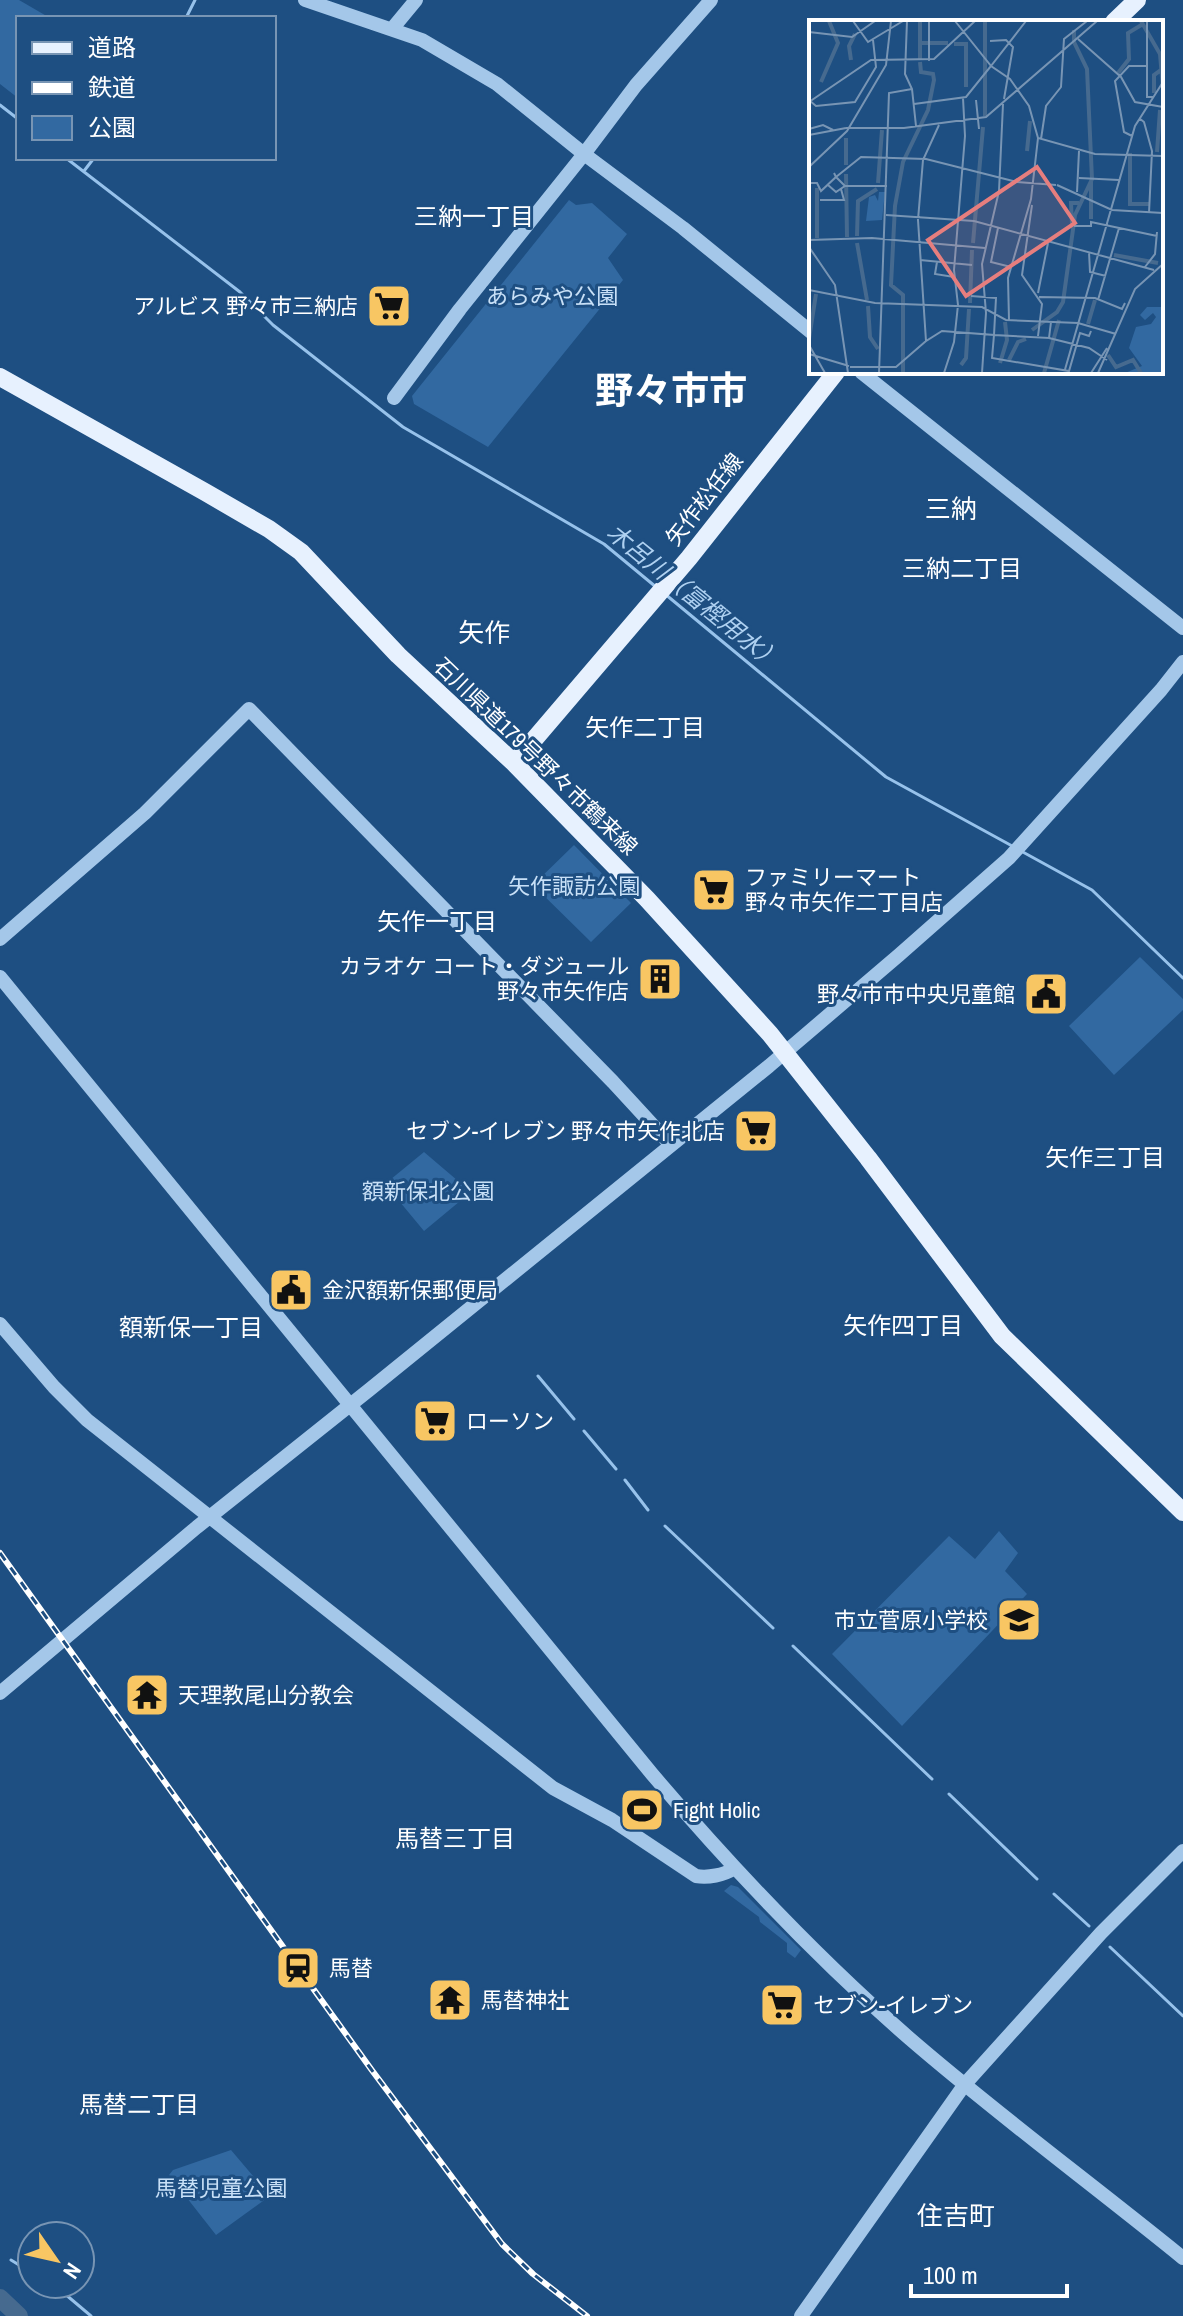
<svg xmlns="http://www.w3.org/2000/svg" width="1183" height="2316" font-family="'Archivo Narrow','Noto Sans JP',sans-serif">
<rect width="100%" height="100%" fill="#1e4f82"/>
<!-- green -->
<path fill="#3269a1" d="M0,0h19l31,18h-32v80l-18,-14z
M569,200l7,5 16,-2 35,31 -19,24 15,22 -135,167 -74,-43 -2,-8z
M574,845l57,58 -40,39 -58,-57z
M1140,957l43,42v11l-69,65 -45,-49z
M424,1152l47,40 -47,39 -39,-47z
M999,1531l19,22 -13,18 22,23 -125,132 -70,-72 117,-118 26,23z
M731,1885l7,2 63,63 -6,8 -8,-6v-9l-27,-21 -1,-5 -35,-26z
M231,2150l39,46 -54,39 -47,-60 4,-5z"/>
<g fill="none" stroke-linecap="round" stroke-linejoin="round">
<!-- stream -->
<path stroke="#97c2eb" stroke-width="3" d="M186,18l9,-18
M0,105l18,14
M66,158l174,134 33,33 130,102 201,117 52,43
M84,171l10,-13
M665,594l221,183 128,70
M1021,851l71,39 91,88
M538,1376l36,43
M584,1431l32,38
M625,1480l23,30
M665,1526l108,102
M793,1646l139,133
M949,1794l88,85
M1054,1894l35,32
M1110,1947l73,69
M11,2260l21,13
M49,2284l16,10 26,22"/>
<!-- river -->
<path stroke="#466a8f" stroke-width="18" d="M0,2298l19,18"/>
<!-- minor -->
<path stroke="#a4c7e9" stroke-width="14" d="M305,0l117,40 75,44 87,70 99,74 128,104
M392,29l24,-29
M861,372l322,256
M394,398l66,-89 124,-155 52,-69 75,-85
M0,939l145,-126 104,-104 364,373 58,63
M0,977l652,797c80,94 164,183 257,264 89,77 183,146 274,220
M0,1324l54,63 33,33 466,368 59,32 84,56c12,2 28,-1 37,-7
M0,1693l197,-166 172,-137 400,-324 130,-111 110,-97 152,-168 22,-28
M801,2316l164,-232 136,-151 82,-82"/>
<!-- major -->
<path stroke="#e7f1fe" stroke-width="18" d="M1114,22l23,-22
M0,377l205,115 64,37 32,23 97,103 116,108 133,136 123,135 98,124 134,178 181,176
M514,763l175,-205 147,-186"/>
<!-- rail casing -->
<g stroke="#fff" stroke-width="6">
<path id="rail" d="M0,1553l371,516 131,175 31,30 54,42"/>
</g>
<!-- rail -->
<use href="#rail" stroke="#1e4f82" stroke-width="3" stroke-dasharray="9" stroke-linecap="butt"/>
</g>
<!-- icons -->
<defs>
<g id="supermarket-square" transform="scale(2.3)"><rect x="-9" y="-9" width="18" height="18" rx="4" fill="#f8c663" stroke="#1e4f82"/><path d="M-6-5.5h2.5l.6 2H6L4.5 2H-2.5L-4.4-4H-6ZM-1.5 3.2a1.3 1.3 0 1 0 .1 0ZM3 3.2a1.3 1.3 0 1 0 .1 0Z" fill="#111"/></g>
<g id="building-square" transform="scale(2.3)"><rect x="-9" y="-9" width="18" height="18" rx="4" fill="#f8c663" stroke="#1e4f82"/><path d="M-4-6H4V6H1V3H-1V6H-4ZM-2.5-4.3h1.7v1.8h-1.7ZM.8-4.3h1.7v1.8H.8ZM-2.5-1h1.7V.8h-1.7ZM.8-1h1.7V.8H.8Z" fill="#111"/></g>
<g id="civic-square" transform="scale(2.3)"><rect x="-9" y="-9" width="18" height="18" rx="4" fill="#f8c663" stroke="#1e4f82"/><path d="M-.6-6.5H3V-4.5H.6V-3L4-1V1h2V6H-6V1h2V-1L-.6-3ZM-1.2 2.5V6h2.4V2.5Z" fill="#111"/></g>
<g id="school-square" transform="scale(2.3)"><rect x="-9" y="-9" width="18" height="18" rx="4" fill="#f8c663" stroke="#1e4f82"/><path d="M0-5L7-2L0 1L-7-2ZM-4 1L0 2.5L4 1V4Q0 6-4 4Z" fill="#111"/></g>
<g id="temple-square" transform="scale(2.3)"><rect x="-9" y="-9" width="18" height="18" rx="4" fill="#f8c663" stroke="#1e4f82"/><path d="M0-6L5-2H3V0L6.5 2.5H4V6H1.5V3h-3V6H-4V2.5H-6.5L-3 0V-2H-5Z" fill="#111"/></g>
<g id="stadium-square" transform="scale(2.3)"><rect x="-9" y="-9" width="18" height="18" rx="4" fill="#f8c663" stroke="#1e4f82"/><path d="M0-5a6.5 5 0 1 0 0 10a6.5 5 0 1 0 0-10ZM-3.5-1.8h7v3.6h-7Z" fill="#111"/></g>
<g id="station-square" transform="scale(2.3)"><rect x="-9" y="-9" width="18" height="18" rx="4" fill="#f8c663" stroke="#1e4f82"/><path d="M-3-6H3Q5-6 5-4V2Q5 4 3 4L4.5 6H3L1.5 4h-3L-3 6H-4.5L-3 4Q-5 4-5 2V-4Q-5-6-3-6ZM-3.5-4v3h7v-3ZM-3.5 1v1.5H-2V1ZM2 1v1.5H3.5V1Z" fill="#111"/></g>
</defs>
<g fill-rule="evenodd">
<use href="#supermarket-square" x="389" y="306"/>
<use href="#supermarket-square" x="714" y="890"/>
<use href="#building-square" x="660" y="979"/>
<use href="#civic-square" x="1046" y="994"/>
<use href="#supermarket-square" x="756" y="1131"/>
<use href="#civic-square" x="291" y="1290"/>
<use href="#supermarket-square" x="435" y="1421"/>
<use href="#school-square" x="1019" y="1620"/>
<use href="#temple-square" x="147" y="1695"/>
<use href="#stadium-square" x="642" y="1810"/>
<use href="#station-square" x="298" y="1968"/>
<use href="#temple-square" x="450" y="2000"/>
<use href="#supermarket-square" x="782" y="2005"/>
</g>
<g text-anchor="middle" stroke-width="6" stroke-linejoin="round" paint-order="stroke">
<!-- park labels -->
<g font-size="22" fill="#c8e0f7" stroke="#1e4f82">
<text x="552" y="304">あらみや公園</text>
<text x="574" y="894">矢作諏訪公園</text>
<text x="428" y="1199">額新保北公園</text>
<text x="221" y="2196">馬替児童公園</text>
</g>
<!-- poi labels -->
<g font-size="22" fill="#fff" stroke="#1e4f82" text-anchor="start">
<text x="358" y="314" text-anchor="end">アルビス 野々市三納店</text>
<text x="745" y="885">ファミリーマート<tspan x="745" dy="25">野々市矢作二丁目店</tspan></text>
<text x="629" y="974" text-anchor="end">カラオケ コート・ダジュール<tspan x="629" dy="25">野々市矢作店</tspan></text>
<text x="1015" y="1002" text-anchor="end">野々市市中央児童館</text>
<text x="725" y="1139" text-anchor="end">セブン-イレブン 野々市矢作北店</text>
<text x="322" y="1298">金沢額新保郵便局</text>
<text x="466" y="1429">ローソン</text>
<text x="988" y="1628" text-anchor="end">市立菅原小学校</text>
<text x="178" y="1703">天理教尾山分教会</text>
<text x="673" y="1818">Fight Holic</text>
<text x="329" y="1976">馬替</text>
<text x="481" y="2008">馬替神社</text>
<text x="813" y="2013">セブン-イレブン</text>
</g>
<!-- street labels -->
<g font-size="22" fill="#fff" stroke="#1e4f82">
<text transform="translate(704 499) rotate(-52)" y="8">矢作松任線</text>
<text transform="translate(536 756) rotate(44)" y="8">石川県道179号野々市鶴来線</text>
</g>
<!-- neighbourhood labels -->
<g font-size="24" fill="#fff" stroke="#1e4f82">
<text x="474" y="225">三納一丁目</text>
<text x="962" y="577">三納二丁目</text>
<text x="645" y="736">矢作二丁目</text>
<text x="437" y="930">矢作一丁目</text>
<text x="1105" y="1166">矢作三丁目</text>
<text x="903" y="1334">矢作四丁目</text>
<text x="191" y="1336">額新保一丁目</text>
<text x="455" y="1847">馬替三丁目</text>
<text x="139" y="2113">馬替二丁目</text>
</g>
<!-- water labels -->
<g font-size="24" font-style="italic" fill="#afd1f1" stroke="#1e4f82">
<text transform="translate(694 597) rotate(39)" y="8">木呂川（富樫用水）</text>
</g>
<!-- quarter labels -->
<g font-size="26" fill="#fff" stroke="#1e4f82">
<text x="951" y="518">三納</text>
<text x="484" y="642">矢作</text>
<text x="956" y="2225">住吉町</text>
</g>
<!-- town labels -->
<g font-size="38" font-weight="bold" fill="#fff" stroke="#1e4f82">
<text x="671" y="404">野々市市</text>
</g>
</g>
<!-- overview -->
<g transform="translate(809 20)">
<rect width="354" height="354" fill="#1e4f82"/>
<path d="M70,172h6l-3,28 -16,1 3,-24 6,-2 3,6zM354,280v73h-38l17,-7 -13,-18 7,-21 15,-3 5,-7 -3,-4 -8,7 -5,-5 7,-8h16z" fill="#3269a1"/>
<path fill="none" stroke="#466a8f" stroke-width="4" d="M111,1v39M176,1v95M332,1l19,33 3,35M113,23h26M145,24h12v43M42,40l-2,-14 6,-12M309,53l11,-14 -1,-26 15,-9M12,62l17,-39 -9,-22M345,73v-18l7,-5M37,118v27M218,131l3,-30M348,132l3,-42M321,133v51h20M37,154l1,63M69,163l4,-53M8,168v50M282,199v-37M263,204l-1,-21h8M48,216l1,-35 19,-12M48,223l10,57M164,223l10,-116M305,235l44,8M161,283l2,-53M59,286l2,31 8,12M279,304l7,-24M223,310l25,-18 6,-10 12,-87 17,-36 -5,-110 -13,-27v-12M0,319l7,-45M299,335l8,12 17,-7 8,13M200,340l9,-18 8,-3M191,343l7,-23 -2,-18M152,345l5,-7 3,-49M94,353v-78l-12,-10 4,-79 8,-44 25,-52 6,-30 -1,-6 -12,-2 -1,-10M235,353l15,-53"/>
<path fill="none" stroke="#7895b4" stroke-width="2" d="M44,1l15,21 35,-21M98,1l-2,53 7,15 4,37M217,1l-35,45 19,13 19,27 9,32 57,16 68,2M338,1v76h6M0,12l43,5 23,-16M269,19l43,38 14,25 28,5M181,21l16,-1 7,7 -9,52M120,41v-40M0,80l7,6 39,-4 21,-35 -3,-27M167,80l3,29M0,82l62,-42 63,-1 41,-38M105,84l52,-7 25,-31 -36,-45M330,98l5,4 8,29 -3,62M130,105l-16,35 -5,60 8,121 16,-10 52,4 -2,23 77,13 11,-38 9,3 2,-5M37,108h58l82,-11 111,-96M0,109l14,-4 10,5M0,115l37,-7M323,116l-8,-4 -9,-51 14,-15h18M232,119l5,-33 15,-19 3,-48 23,-18M0,147l38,-36 39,-66 5,-44M25,153l2,4 25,-20 65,2 91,23 39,3M270,158l40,2M0,163h8l4,8 15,-14 9,9M19,165l8,7 9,-6h42M248,165l55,25 51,3M268,172l2,-41M11,180h24l-3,-11M223,185l-10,70 20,29 -4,32M77,195l88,6 180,49M265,206h17v-4l66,14M189,208l-7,34 20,5M0,220l63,-2 113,10M0,227l26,38 13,88M280,232l1,20 16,4M111,240l52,5M128,242l-2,12 19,3M336,247l10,-13 2,-22M0,270l66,13 107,4 24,13 72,3 38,11M229,273l10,-50M162,276l25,2 -2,37 55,3 2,-16M230,277l56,1 27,11 3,-6M289,280l21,-72M200,300l-1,-42 23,-79 7,-61M240,318l40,10 18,12M0,325l16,28M0,334l40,12M41,347h46l30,-26M70,353l10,-280 23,-4M135,353l10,-31 4,-37 -4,-35 11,-134 -2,-38M173,353l4,-60 -4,-49 17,-73 4,-87M255,353l71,-247 28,-44M282,353l16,-25M289,353l37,-84 28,-25"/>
<path fill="#e67e7e" fill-opacity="0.15" stroke="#e67e7e" stroke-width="4" d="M228,147l38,56 -109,73 -38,-56z"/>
<rect width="354" height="354" fill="none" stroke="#fff" stroke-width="4"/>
</g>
<!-- legend -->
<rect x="16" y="16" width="260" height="144" fill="#1e4f82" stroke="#7895b4" stroke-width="2"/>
<rect x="32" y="42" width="40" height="12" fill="#e7f1fe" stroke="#7895b4" stroke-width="2"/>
<text x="88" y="56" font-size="24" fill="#ffffff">道路</text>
<rect x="32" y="82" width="40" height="12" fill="#ffffff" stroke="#7895b4" stroke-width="2"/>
<text x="88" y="96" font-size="24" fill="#ffffff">鉄道</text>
<rect x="32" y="116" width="40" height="24" fill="#3269a1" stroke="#7895b4" stroke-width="2"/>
<text x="88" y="136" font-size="24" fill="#ffffff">公園</text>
<!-- north arrow -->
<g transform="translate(56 2260) rotate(124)"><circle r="38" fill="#1e4f82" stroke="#7895b4" stroke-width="2"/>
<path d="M0-6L14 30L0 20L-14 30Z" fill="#f8c663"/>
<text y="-12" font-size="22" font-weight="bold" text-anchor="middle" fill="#ffffff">N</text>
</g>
<!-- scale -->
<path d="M911 2284v12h156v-12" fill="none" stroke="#ffffff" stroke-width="4"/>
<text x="923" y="2284" font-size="24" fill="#ffffff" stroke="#1e4f82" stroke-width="6" paint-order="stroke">100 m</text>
</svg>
